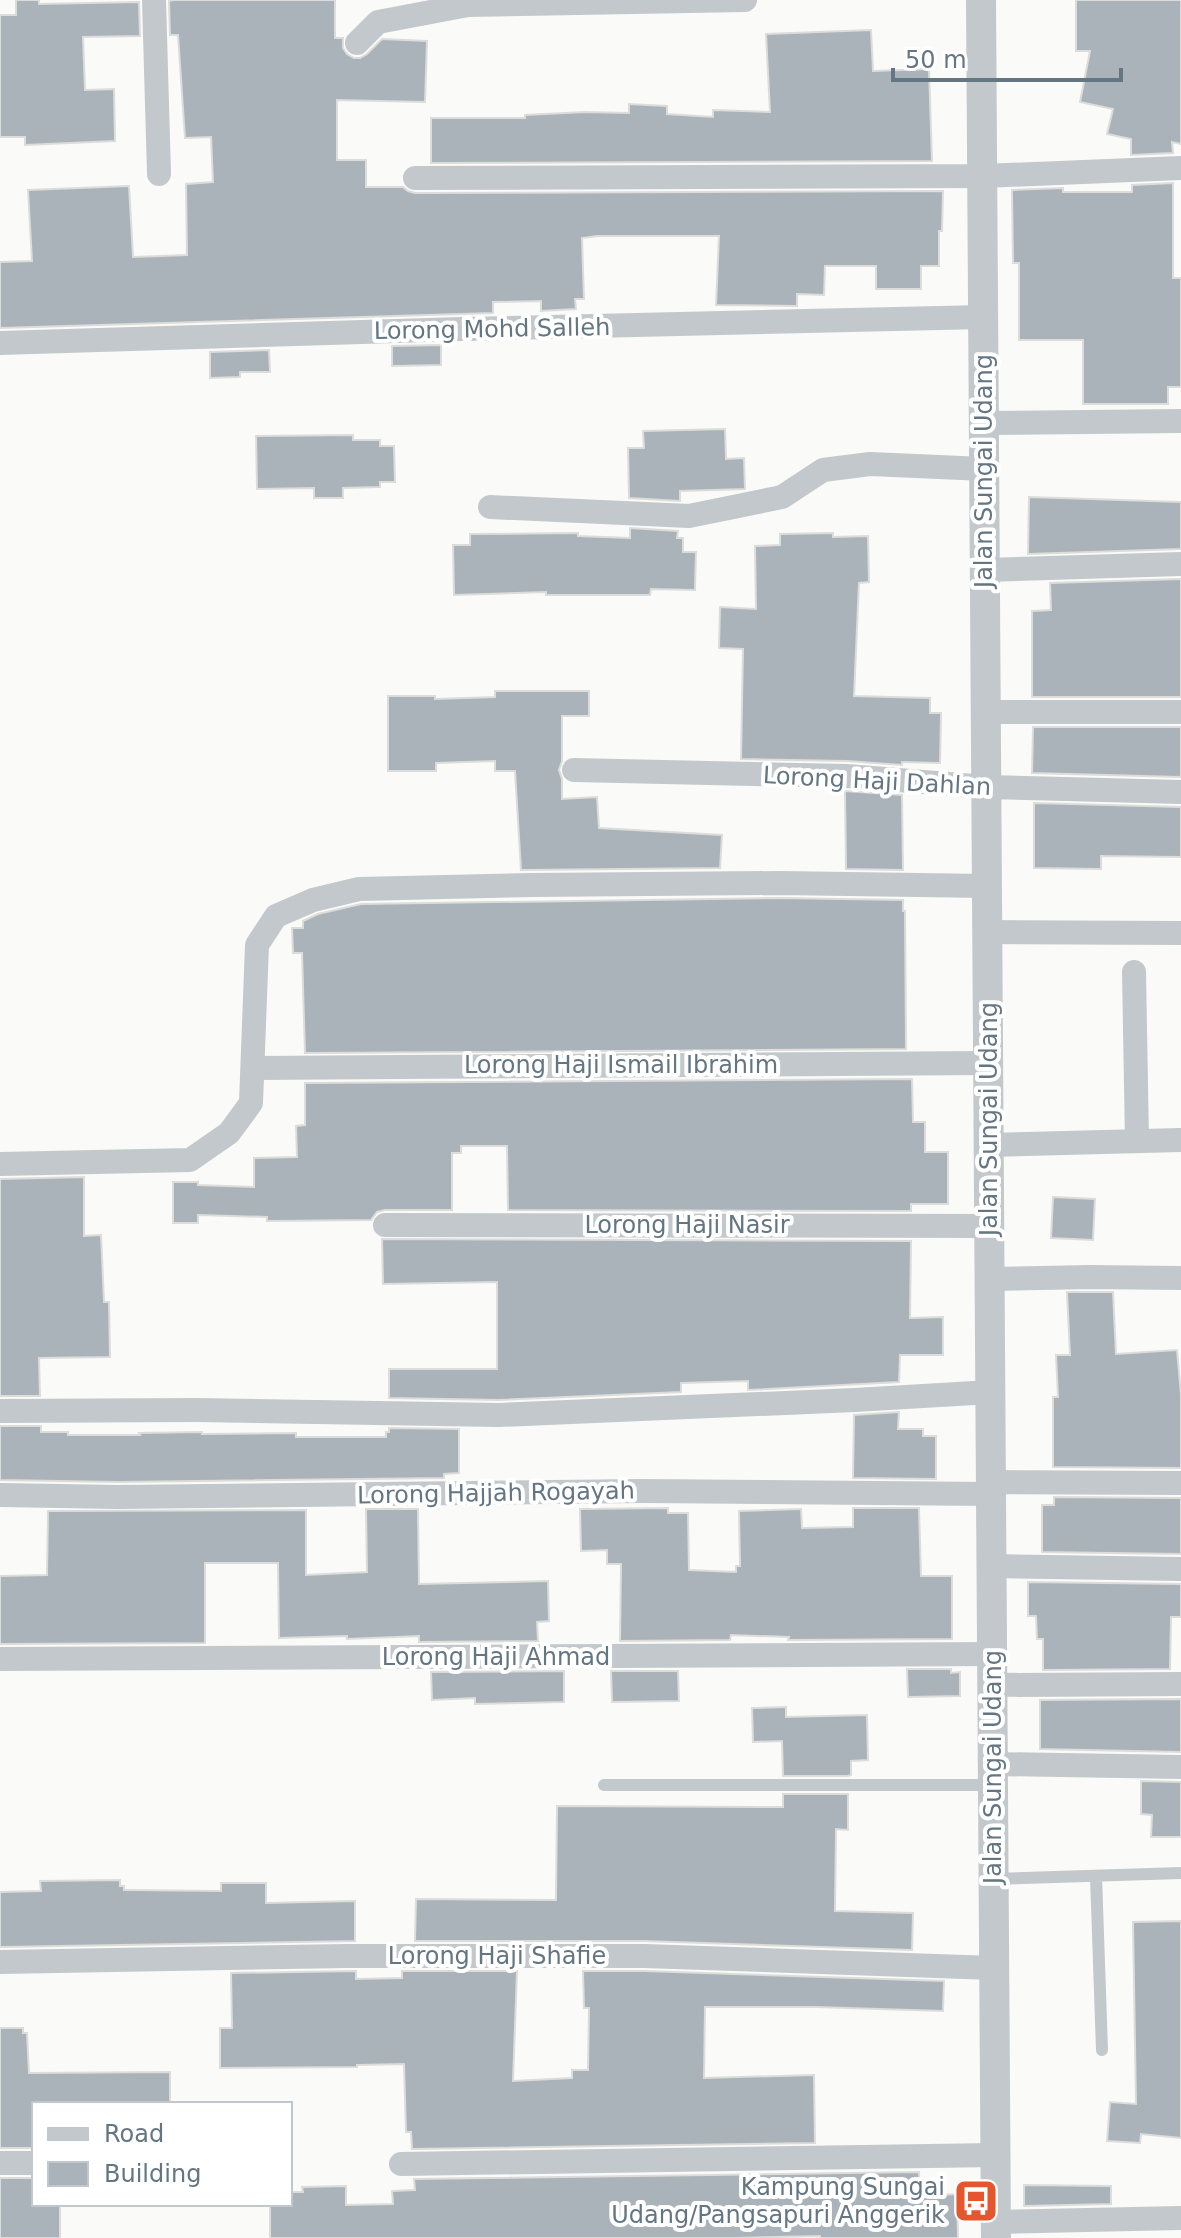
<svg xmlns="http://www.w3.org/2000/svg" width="1181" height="2238" font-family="'DejaVu Sans',sans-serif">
<rect width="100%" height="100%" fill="#fafaf8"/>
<!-- building -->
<path fill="#aab3b9" stroke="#dcdcda" stroke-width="2" d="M16,0h23v4l100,-2 1,34 -57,1 2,53 29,-1 1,52 -90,4v-8h-25v-122h16z
M174,0h161v38h8v10l4,6 7,4h6l7,-4 15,-15 45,2 -2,61 -88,-2v60h29v27h37l5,4 7,2 528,-2 -1,40h-3v35h-18v23h-45v-23h-51l-1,29 -27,-1v12l-81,-1 3,-69h-122l-15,2 2,61h-9l1,10 -35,2v-10l-48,1v11l-493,15v-66l32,-1 -4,-71 101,-4 4,71 54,-2 -1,-71 27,-2 -2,-45 -26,1 -7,-103h-8l-1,-34z
M1076,0h105v144l-9,-2 1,11 -42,2v-16l-24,-5 6,-25 -33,-7 10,-51h-14z
M871,30l2,41 56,-2 3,92 -501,2v-45h94v-3l60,-3 44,1v-9l38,2v8l46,3v-7l57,2 -4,-78z
M1173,183v95h8v109h-13v17h-85v-64h-64v-77h-6l-1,-73 51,-2v4h69v-7z
M441,345v20l-49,1v-20z
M269,350l1,22h-30v5l-30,1v-26z
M725,429l1,30 18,-1 1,31 -65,2v10l-51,-3 -1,-50h16l-1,-17z
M353,435v5h27v6h14l1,36h-15v5l-37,1v10h-29v-10l-57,1 -1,-53z
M1029,497l152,5v47l-153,5z
M630,528l48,3 -1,7h6v14h13l-1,38 -44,-1 -1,6h-104v-3l-92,3 -1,-50h17v-11l108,-1v3l52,2z
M833,533v4l35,-1 1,46 -10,1 -5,113 76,2v15h11l-1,50 -38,-1v3l-55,-4 -106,-2 2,-110 -24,-1 1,-41 36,2 -1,-63 25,-1v-11z
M1181,579v118h-149v-86l19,-1 -1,-27z
M495,691h94v25h-27v45l-3,9 3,9v20l35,-2 2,31 123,7 -2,33 -199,2 -6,-99h-20v-10l-59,2v8h-48v-75h47v3l60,-2z
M1033,727h148v50l-149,-4z
M845,791l57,4 1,75 -57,-1z
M1034,803l147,4v50l-80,-1v13l-67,-1z
M779,898l124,2v11h2l1,138 -601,4 -3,-100h-9l-1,-25h11v-7l15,-7 43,-10z
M912,1079l1,43h12v30h23v52h-37v7l-403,-1 -1,-64h-46v7h-9v57h-67l-8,2 -6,8 -104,1v-4l-69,-2v8h-25v-41h25v3l56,2v-29l43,-1 -1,-31 9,-1v-42z
M84,1177v59l17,-1 3,67h5l1,55 -71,1 1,38h-40v-217z
M1053,1197l42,2 -2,41 -42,-2z
M382,1239l529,2 -1,77 33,-1v38h-43l-1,27 -151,8v-9l-67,2v9l-182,8 -110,-2v-29h108v-87l-114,2z
M1067,1292h46l3,62 61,-4 4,45v73l-128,-1v-70h5l-2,-42h14z
M899,1412l-1,17h25v7h13v43l-83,-1 1,-63z
M0,1426h41v6h27v3h72l-1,-2 63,-1v2l94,-1v4h90v-5h3v-4l70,1v44l-15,1v4l-326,4 -118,-2z
M1054,1497l127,1v56l-139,-2v-47h12z
M668,1508v5h20l1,57 47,2v-6h4l-1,-55 62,-2 1,19 51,-1v-19h66l2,68h31v63l-164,1 1,-3 -58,-2 -1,5 -110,1 1,-77h-14v-14l-26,1 -1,-42z
M366,1509h52l1,75 129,-3 1,40 -12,1 1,19 -119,1v-6l-72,3v-3l-68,2 -1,-75h-73v80l-205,1v-68l47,-1 1,-64 258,-1v65l61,-3z
M1028,1582l153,2v33h-10l-1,52 -127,1v-31h-6l-1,-23h-8z
M907,1669h44v4l9,-1v24l-52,1z
M564,1671v31l-89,2v-6l-43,2 -1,-28z
M611,1671h67l1,30 -67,1z
M1181,1699v53l-141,-3v-49z
M786,1707v10l81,-2 1,45 -17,1v14l-3,1h-65l-1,-35 -29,1 -1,-34z
M1141,1781l40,1v55h-30l1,-22 -11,-1z
M783,1794h65v36l-12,-1 -1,82 78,2 -1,37 -267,-9h-230l1,-42 140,1 1,-94 226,1z
M120,1880v6h4v4h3l94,1v-8h45v20l89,-2v40l-355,6v-55l41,-1 -1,-10z
M1181,1921v217l-40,-4 -1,9 -33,-2 3,-39 26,2 -3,-182z
M356,1971v8l46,-1v-7h115l-4,110 59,-3v-8h16l1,-62h-5l-1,-37h61l300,10 -1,30 -127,-4h-111l-1,71 110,-3 1,68 -403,6 -1,-17h-5l-2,-68 -47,1v2l-137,1v-40h12l-1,-55z
M0,2028h23v5h4l2,40 141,-1v32h-137l1,44h-34z
M919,2172l1,24 37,-2 1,44h-138v-2l-85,2h-465v-34h20v-12h13l-1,-5 44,-1v19l47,-1 -1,-13 23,-1 -1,-11z
M0,2178h34v26h26v34h-60z
M1024,2185l87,1v18l-87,2z"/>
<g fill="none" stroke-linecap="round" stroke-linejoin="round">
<!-- service -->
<path stroke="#c3c8cc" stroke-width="12" d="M604,1785h389
M1096,1876l6,174
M994,1879l187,-6"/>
<!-- minor -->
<path stroke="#c3c8cc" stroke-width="24" d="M154,0l5,174
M357,43l21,-21 90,-17 277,-5
M415,178l568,-2 198,-8
M0,343l462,-14 522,-12
M985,423l196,-2
M490,507l199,9 93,-19 41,-27 47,-6 114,5
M984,570l197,-6
M986,712h195
M574,770l273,6 140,11 194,5
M988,932l193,1
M1134,972l3,169
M254,1068l735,-5
M988,1145l193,-5
M0,1164l190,-4 39,-27 22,-30 6,-158 19,-29 37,-16 46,-11 174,-4 246,-2 208,3
M385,1225l605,1
M990,1279l100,-2 91,1
M0,1411l196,-1 303,5 356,-15 136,-8
M992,1482l189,1
M0,1495l118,2 524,-6 349,3
M992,1566l189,3
M0,1659l993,-5
M993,1685l188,-1
M993,1764l188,3
M0,1962l347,-6h297l350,12
M0,2163h34
M401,2164l594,-9
M995,2222l186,-4"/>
<!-- tertiary -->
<path stroke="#c3c8cc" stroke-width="30" d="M981,0l15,2238"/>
</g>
<!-- icons -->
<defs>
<g id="bus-square" transform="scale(2.3)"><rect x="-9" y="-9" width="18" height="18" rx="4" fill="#e4572e" stroke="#fff"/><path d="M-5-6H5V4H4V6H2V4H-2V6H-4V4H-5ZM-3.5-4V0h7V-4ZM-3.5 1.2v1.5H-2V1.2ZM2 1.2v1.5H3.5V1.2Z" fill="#fff"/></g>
</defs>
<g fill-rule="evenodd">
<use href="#bus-square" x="976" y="2201"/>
</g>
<g text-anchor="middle" stroke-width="8" stroke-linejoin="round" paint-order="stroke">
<!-- street labels -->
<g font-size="24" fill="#657683" stroke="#fff">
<text transform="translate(492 329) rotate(-1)" y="8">Lorong Mohd Salleh</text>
<text transform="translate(984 471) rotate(-90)" y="8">Jalan Sungai Udang</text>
<text transform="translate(877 781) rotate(3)" y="8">Lorong Haji Dahlan</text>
<text x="621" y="1073">Lorong Haji Ismail Ibrahim</text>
<text transform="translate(989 1119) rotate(-90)" y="8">Jalan Sungai Udang</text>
<text x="687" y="1233">Lorong Haji Nasir</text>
<text transform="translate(496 1493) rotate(-1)" y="8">Lorong Hajjah Rogayah</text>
<text x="496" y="1665">Lorong Haji Ahmad</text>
<text transform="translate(993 1767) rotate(-90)" y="8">Jalan Sungai Udang</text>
<text x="497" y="1964">Lorong Haji Shafie</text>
</g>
<!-- poi labels -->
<g font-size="24" fill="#657683" stroke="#fff" text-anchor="end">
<text x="945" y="2195">Kampung Sungai<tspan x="945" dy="28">Udang/Pangsapuri Anggerik</tspan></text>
</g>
</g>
<!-- legend -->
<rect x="32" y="2102" width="260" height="104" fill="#ffffff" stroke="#c1c8cd" stroke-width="2"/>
<rect x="48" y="2128" width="40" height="12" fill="#c3c8cc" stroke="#c1c8cd" stroke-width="2"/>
<text x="104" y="2142" font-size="24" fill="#657683">Road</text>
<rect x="48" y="2162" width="40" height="24" fill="#aab3b9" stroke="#c1c8cd" stroke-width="2"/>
<text x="104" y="2182" font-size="24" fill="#657683">Building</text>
<!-- scale -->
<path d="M893 68v12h228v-12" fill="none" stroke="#657683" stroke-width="4"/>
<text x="905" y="68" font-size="24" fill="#657683" stroke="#ffffff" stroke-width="6" paint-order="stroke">50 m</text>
</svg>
